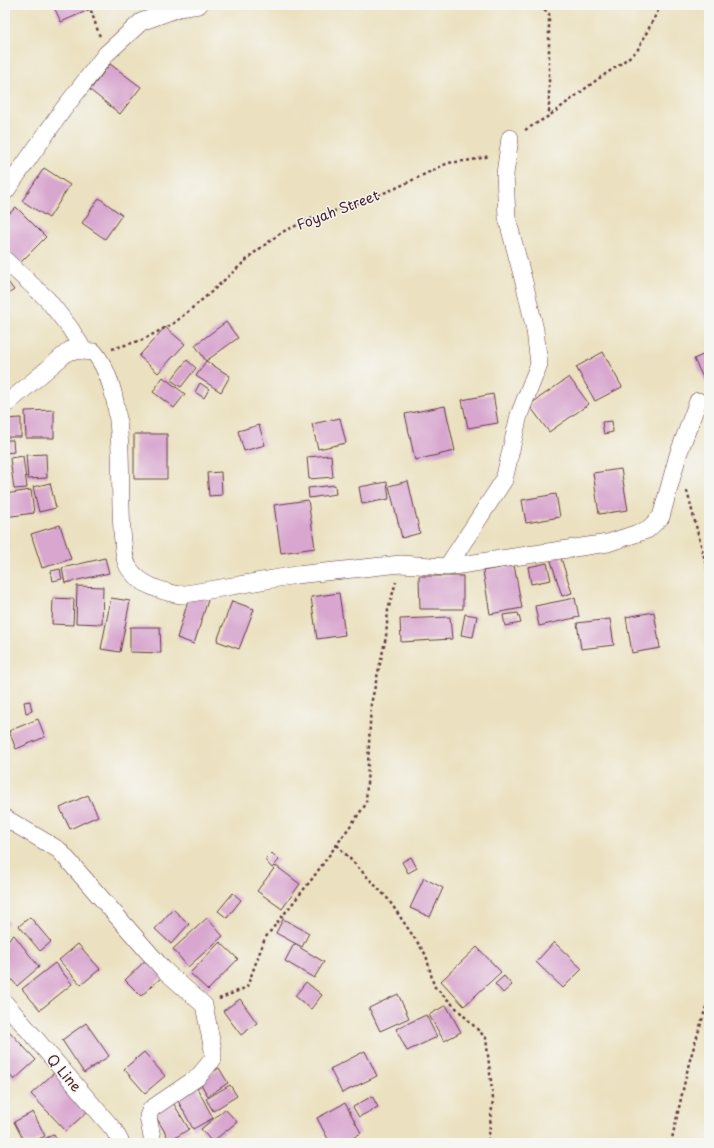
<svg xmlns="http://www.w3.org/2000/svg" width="714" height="1148" font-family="'Playpen Sans',sans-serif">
<rect width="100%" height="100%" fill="#f6f6f2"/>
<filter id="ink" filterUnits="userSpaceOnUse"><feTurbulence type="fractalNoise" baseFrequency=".025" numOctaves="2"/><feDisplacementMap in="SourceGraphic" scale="8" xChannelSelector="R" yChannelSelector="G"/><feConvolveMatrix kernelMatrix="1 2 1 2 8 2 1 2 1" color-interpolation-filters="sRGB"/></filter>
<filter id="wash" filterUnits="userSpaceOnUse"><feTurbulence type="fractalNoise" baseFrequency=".012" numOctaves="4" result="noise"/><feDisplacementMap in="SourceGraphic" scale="16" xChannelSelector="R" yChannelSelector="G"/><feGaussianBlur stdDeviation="0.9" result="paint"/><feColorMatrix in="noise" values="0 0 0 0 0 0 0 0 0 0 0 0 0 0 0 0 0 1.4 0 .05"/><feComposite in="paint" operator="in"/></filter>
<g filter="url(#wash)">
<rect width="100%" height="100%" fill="#ebe1c0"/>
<g id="blocks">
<!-- building -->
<path fill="#d8a6cf" d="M53,5h36l2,4 -30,13z
M110,64l31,23 -21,27 -30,-24z
M44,168l26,17 -21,33 -27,-17z
M99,198l23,17 -17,24 -23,-16z
M16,207l30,30 -31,31 -10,-10v-40z
M5,278l9,12 -9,6z
M226,322l12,16 -32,23 -11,-16z
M165,327l20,17 -27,29 -19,-17z
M603,352l19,35 -27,14 -19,-34z
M709,352v36h-1l-14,-29z
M187,360l9,8 -15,19 -10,-7z
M206,361l24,15 -9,16 -25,-16z
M163,377l22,17 -11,14 -21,-16z
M569,377l20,27 -40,28 -20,-27z
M200,383l9,6 -5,9 -9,-6z
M493,394l5,29 -30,5 -6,-28z
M445,406l10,45 -40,9 -10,-46z
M54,410v28h-28l-1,-27z
M21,418v19h-16v-18z
M340,418l6,25 -28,6 -6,-25z
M612,421l1,11 -9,2 -2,-12z
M259,425l6,20 -21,6 -6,-20z
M134,434h33v45h-33z
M5,440h8l1,12 -9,1z
M46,454l1,24 -19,1 -2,-24z
M331,455l2,22 -24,2 -2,-22z
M23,456l4,32 -13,1 -4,-31z
M621,469l7,41 -29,4 -6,-41z
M221,472l1,23 -13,1 -2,-23z
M408,481l12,52 -18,5 -13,-52z
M387,482l2,17 -27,5 -3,-17z
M50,483l6,25 -17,4 -6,-25z
M335,485l1,9 -27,4 -1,-10z
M31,490l3,23 -29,4v-23z
M556,494l4,23 -34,6 -4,-23z
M308,500l7,48 -34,5 -7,-48z
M60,525l11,34 -29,9 -11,-34z
M560,555l12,38 -10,3 -12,-38z
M105,558l4,15 -44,10 -3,-15z
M547,563l4,17 -20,4 -3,-17z
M514,565l8,43 -32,6 -7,-43z
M60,569l2,10 -9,2 -2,-10z
M419,576h44v33h-43z
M77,586l26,1 -1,37 -26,-1z
M339,593l6,42 -28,4 -6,-42z
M190,594l18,6 -14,44 -17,-6z
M53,598l21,1 -1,26 -21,-1z
M111,598l19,3 -10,51 -19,-3z
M575,598l4,19 -40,9 -4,-20z
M232,601l22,8 -15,40 -22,-8z
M654,612l6,36 -28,5 -6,-36z
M518,613l3,10 -16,3 -2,-11z
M465,614l12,2 -4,21 -12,-2z
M450,617l2,22 -51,3 -1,-23z
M610,619l4,26 -33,4 -4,-26z
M130,627h30l1,26 -31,-1z
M30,701l2,10 -6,2 -2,-11z
M38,719l7,18 -29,12 -7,-18z
M88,795l10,21 -28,13 -10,-21z
M272,853l7,7 -7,8 -7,-8z
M411,857l6,11 -9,5 -6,-11z
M276,866l24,18 -18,25 -25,-18z
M424,878l19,10 -13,29 -20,-9z
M233,893l8,7 -14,18 -9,-7z
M173,909l16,15 -18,20 -16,-15z
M5,916l4,7 -4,3z
M30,917l21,25 -11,9 -21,-25z
M207,918l16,18 -35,31 -15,-18z
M283,919l26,14 -7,14 -26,-14z
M14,935l25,32 -22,19 -12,-15v-29z
M220,942l18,17 -30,31 -18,-17z
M554,942l28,27 -19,19 -27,-26z
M78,944l22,25 -19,16 -22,-25z
M294,944l30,18 -10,16 -29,-17z
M477,947l24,25 -37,34 -23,-25z
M146,960l16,17 -21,19 -16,-16z
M55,963l17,21 -32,26 -18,-21z
M504,976l8,9 -9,8 -8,-9z
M306,982l16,13 -11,14 -16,-13z
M398,994l11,24 -29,13 -11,-23z
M240,999l17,24 -16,12 -18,-24z
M446,1005l15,27 -17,9 -15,-26z
M426,1015l11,22 -30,14 -11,-22z
M86,1023l23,33 -25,17 -22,-33z
M8,1030l28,30 -22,20 -9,-10v-37z
M365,1051l12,25 -35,17 -12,-24z
M144,1052l21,24 -20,17 -21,-24z
M219,1068l9,15 -20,13 -9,-15z
M55,1072l34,38 -23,21 -35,-37z
M230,1085l7,11 -24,15 -7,-12z
M196,1086l17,32 -20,11 -17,-32z
M372,1096l6,11 -19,10 -6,-10z
M172,1101l17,28 -19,12 -17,-29z
M345,1103l16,30 -17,10h-14l-13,-25z
M225,1109l12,13 -25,20 -11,-13z
M33,1112l12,24 -14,7h-6l-11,-21z
M54,1134l5,9h-22z"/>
</g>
</g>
<g filter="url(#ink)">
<use href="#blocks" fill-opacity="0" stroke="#623c41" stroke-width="1"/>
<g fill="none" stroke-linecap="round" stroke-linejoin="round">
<!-- street casing -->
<g stroke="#623c41" stroke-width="18">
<path id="street" d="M5,192l57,-81 44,-57 35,-32 38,-14 20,-3
M5,260l42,39 23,29 11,18 -11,4 -65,55
M70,350l24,2c37,46 22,132 29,189 1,10 1,23 9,31 11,14 32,20 48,23l116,-20 105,-11 46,3 161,-24 39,-13 14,-13 17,-62 20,-54
M447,567l57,-87 15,-65 20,-51 -4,-34 -10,-44 -18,-68 -2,-44 5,-36
M5,818l54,32 105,120 40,35 9,45v9l-15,18 -47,32 -3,7 5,27
M5,1003l109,127 7,13"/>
</g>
<!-- path -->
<path stroke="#623c41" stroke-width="2.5" stroke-dasharray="3 3" stroke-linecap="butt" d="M89,5l11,32
M540,5l9,9v101
M525,130l24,-14 49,-37 21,-14 18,-14 24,-46
M112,349l30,-9 32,-17 35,-29 45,-41 28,-21 29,-13 53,-18 32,-13 52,-25 24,-3 18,-4
M687,491l22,85
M337,845l51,54 38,56 8,31 52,52 7,61 -5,44
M219,999l28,-12 18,-49 47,-59 54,-75 5,-100 15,-67 2,-27 8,-28
M671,1143l18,-80 20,-66"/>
<!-- street -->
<use href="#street" stroke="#fff" stroke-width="17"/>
</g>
</g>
<g text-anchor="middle" stroke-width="3" stroke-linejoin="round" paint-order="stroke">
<!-- street labels -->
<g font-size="14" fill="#4a1f2b" stroke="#f6f6f2">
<text transform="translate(338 210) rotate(-21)" y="5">Foyah Street</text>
<text transform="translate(64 1073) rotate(49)" y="5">Q Line</text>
</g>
</g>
<!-- margin -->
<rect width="714" height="1148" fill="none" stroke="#f6f6f2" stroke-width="20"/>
</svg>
